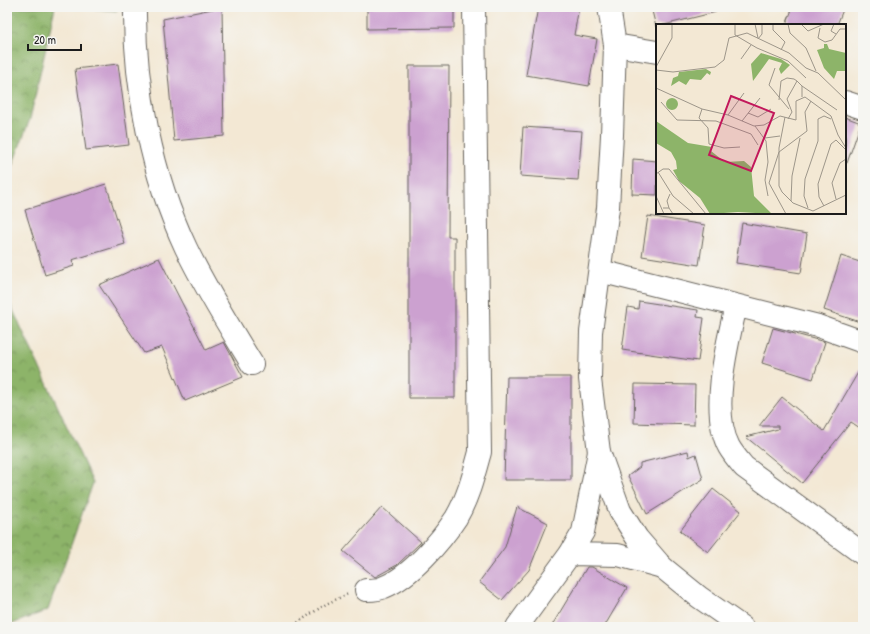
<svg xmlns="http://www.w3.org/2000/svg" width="870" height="634" font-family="'Patrick Hand',sans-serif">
<defs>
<pattern id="forest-crowns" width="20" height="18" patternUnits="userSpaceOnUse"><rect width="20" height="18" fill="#8db469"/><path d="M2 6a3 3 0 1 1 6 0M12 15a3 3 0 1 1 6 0" fill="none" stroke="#729256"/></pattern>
</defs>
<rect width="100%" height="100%" fill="#f6f6f2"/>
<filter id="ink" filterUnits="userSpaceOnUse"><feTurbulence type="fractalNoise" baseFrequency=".025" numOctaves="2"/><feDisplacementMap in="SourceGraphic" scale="8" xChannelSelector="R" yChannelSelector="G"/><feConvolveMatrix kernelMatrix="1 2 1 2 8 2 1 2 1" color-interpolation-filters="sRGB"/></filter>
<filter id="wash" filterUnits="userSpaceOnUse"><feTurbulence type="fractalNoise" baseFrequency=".012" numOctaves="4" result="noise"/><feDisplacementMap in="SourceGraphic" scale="16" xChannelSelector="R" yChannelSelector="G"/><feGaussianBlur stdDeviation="0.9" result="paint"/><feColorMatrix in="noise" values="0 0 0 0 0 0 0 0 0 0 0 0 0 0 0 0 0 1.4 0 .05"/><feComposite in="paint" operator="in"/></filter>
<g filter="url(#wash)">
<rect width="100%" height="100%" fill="#f3e8d4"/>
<!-- forest -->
<path fill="url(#forest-crowns)" stroke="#546842" d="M7,7h48l-25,112 -23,60z
M75,7h41l1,4z
M7,297l86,186 -45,127 -41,16z"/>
<g id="blocks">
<!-- building -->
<path fill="#cca1d0" d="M222,7l2,129 -50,5 -11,-122z
M367,7h87v21l-87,1z
M538,7h41l-5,28 23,4 -8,47 -63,-11z
M651,7h64l1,5 -52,13h-7l-1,2z
M793,7h51l-7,18h-51z
M118,64l11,81 -43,5 -11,-81z
M409,66h40l-1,171h7v161h-46z
M845,117l16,6 -14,40h-2z
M523,127l59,4 -4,49 -58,-4z
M633,159l24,2v34l-25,-1z
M106,184l19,60 -53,16 2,6 -29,9 -20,-65z
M648,216l57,9 -6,40 -57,-9z
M742,223l65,11 -6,39 -65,-10z
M841,256l22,7v60l-39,-13z
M159,258l47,92 18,-8 19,35 -58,24 -23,-54 -18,6 -45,-68z
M639,301l59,9 -1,7 7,1 -6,43 -76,-11 6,-43 10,2z
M773,328l52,14 -12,37 -51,-16z
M863,364v66l-12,-8 -49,61 -56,-46 32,-8v-3h-19l23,-29 42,34z
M507,377h64v103h-67z
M635,384l60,1 -1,40 -60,-2z
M688,451l1,6 7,-3 7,25 -56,35 -19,-38 12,-9v-4z
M713,489l28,22 -33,41 -28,-21z
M382,507l39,35 -24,23 -22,12 -32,-26z
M517,507l31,16 -19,47 -27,30 -23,-18 26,-35z
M587,567h5l35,21 -23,39h-53z"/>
</g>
</g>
<g filter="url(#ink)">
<use href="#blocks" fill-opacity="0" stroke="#67635c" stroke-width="1"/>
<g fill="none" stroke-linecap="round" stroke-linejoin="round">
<!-- minor casing -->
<g stroke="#67635c" stroke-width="24">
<path id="minor" d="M135,7c-1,79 17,169 51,241 19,40 43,78 66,116
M615,45l42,7
M845,102l18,6
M600,271l218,55 45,16
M736,306c-9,38 -26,106 -7,141 4,7 10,14 15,20l119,87
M570,554l48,1 44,12
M366,590c6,0 13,0 18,-3 26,-10 57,-46 72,-69 12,-20 18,-44 24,-66l-6,-445
M517,627l53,-73 13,-22 16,-80"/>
</g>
<!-- major casing -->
<g stroke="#67635c" stroke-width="24">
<path id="major" d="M609,7l6,38 -3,90 -4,73 -17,124 -1,47 9,73 21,59 17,27 25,29 37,30 43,30"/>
</g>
<!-- path -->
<path stroke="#67635c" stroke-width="2.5" stroke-dasharray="1 3" stroke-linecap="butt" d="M291,627l35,-23 22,-10"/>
<!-- minor -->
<use href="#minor" stroke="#fff" stroke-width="22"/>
<!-- major -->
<use href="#major" stroke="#fff" stroke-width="22"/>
</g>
</g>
<!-- overview -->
<g transform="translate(656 24)">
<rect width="190" height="190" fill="#f3e8d4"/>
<path d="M168,20h3l2,5 17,4v18h-9l-3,8 -10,-11 -7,-18 7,-2zM105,29l20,6 9,6 -9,9 -2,-5 3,-6 -13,-4 -16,22 -2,-17zM50,45l5,3 -1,3 -3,-2 -6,7 -11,-1 -4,6 -7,-4 -8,5 2,-8 5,-2 1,-4zM10 80a6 6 0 1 1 12 0a6 6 0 1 1-12 0ZM0,97l32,22 24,4 -1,4 14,11 19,-1 7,6 3,29 18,18 -34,-2 -28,2 -10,-16 -21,-17 -6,-11 4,-1 -1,-8 -5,-9 -15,-9z" fill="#8db469"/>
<path fill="none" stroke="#9d968a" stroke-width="1" d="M79,0v11l22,13 31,13 18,17M99,0l3,14M117,0v6l12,12 -4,8M132,0l2,9 16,15 10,23M145,0l7,7 16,-7M178,0l-3,7 5,3M164,4l-2,10 7,4 7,-2 8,-11h6M102,15l4,-5v-10M85,35l10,-14M0,43l16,-29v-14M119,44l-6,17 20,24M0,46l17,2 42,-5 9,-7 5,-22 18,-5 42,20 17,15 12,5 28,27M141,57l5,5v11M146,62l35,24M0,64l46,21 26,6 26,11 10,-1 16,-9 16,4v-19l9,-4 26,19 7,19 8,13M123,76l2,-19 6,-3 7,1 3,2 -10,18 5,13 -4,7M5,78l16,18 39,1 35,13 7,11M46,85l-3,9 9,10 1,16 15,4 16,-1M92,89l10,4 13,-8M72,91l16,-22M129,93l-6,31v38l3,6 11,11 20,8 33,-16M86,97l18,-23M99,102l11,15 2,21 -3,18 3,16M109,114l15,-2M123,128l-10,31 17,31M123,128l28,-21 -2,-19 6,-11M2,148l15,24 21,18M0,150l7,-5h6l37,45M0,172l8,18M180,175l-4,-16 8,-20 6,-4M135,177l1,-25 8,-38M168,182l-5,-9 -1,-13 13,-40 5,-4 10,10M7,184h6l4,6M13,184l-2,-7 3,-7M152,184l-4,-12 1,-17 13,-38v-22l6,-3 7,3"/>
<path fill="#c2185b" fill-opacity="0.15" stroke="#c2185b" stroke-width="2" d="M75,72l43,17 -23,58 -42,-16z"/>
<rect width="190" height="190" fill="none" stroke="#1c1c1c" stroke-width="2"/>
</g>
<!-- margin -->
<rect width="870" height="634" fill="none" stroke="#f6f6f2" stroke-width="24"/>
<!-- scale -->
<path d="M28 44v6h53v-6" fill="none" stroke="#1c1c1c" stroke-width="2"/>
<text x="34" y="44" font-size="12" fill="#1c1c1c" stroke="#f6f6f2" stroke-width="3" paint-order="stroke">20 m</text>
</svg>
